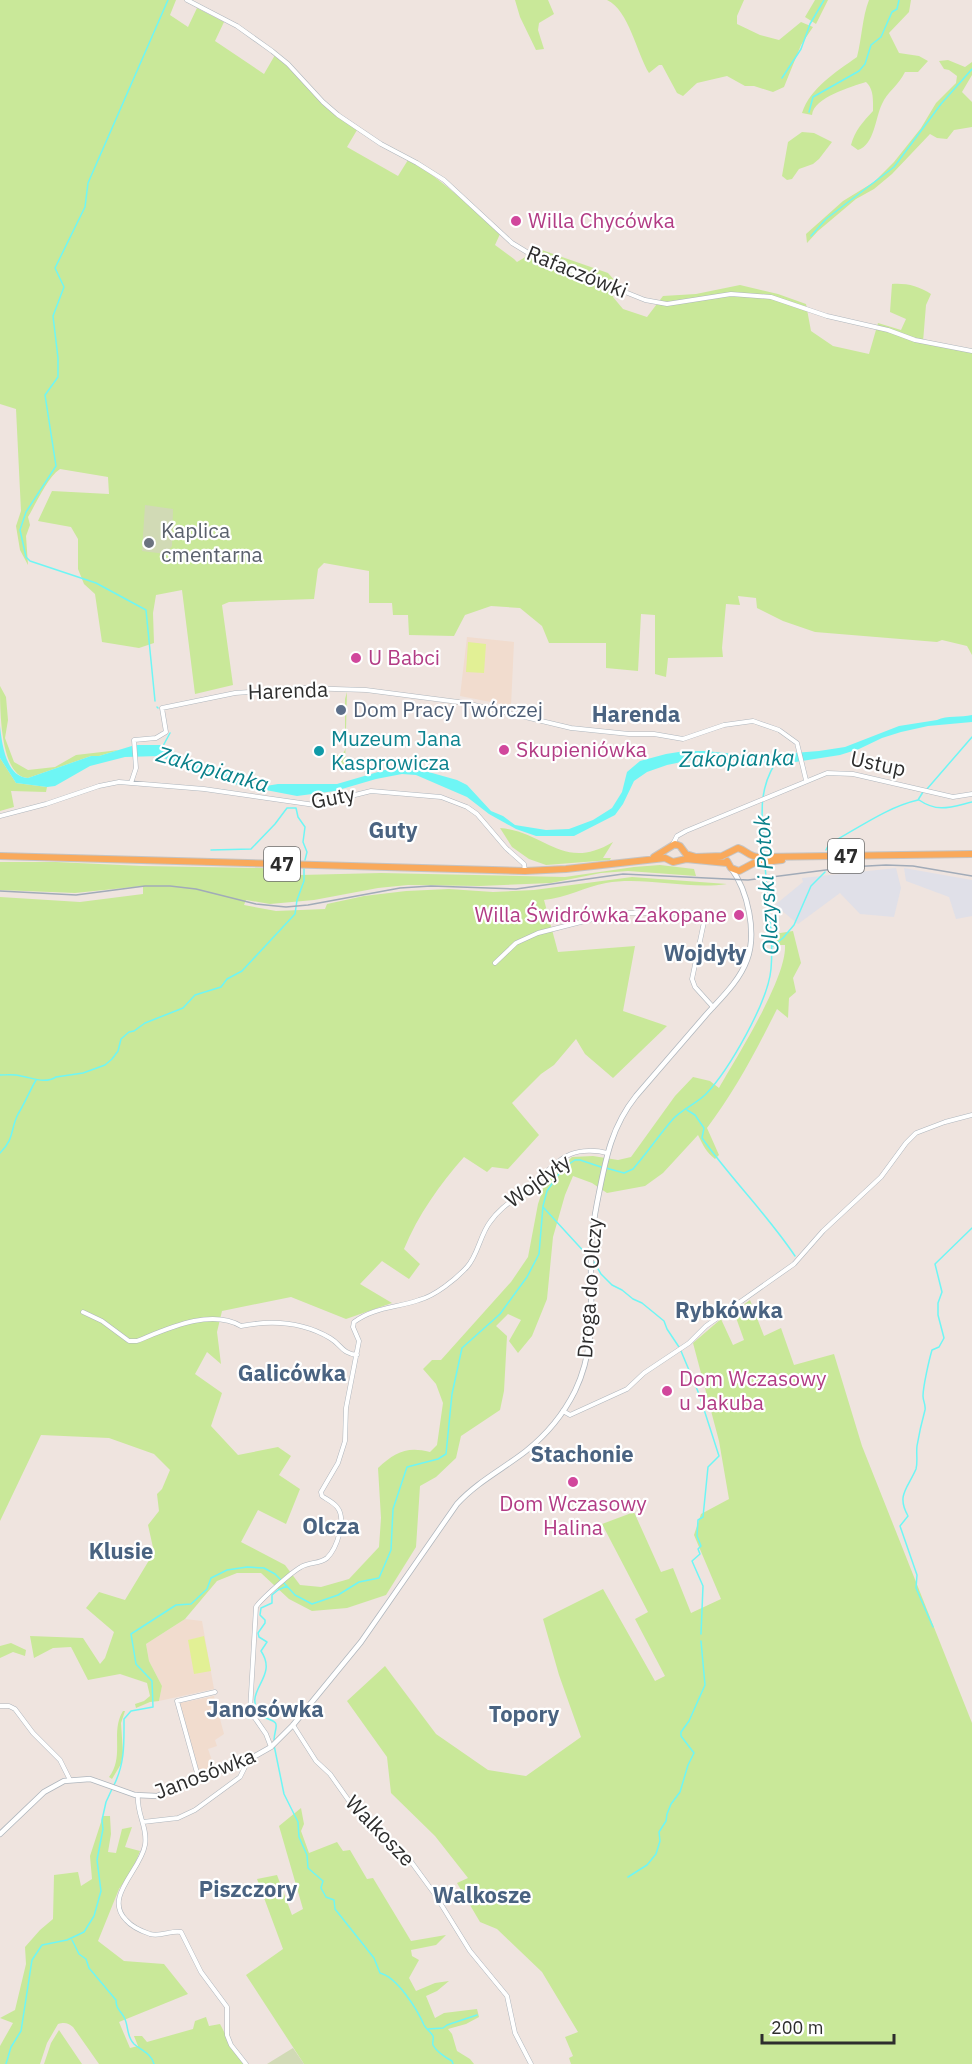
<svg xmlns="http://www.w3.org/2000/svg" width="972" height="2064" font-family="'IBM Plex Sans',sans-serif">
<rect width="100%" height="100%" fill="#efe4df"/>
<!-- industrial -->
<path fill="#e0e0e8" d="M896,868l5,20 -7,29 -34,-3 -20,-21 -42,31 -23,-19 28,-23 -1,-4z
M904,868l68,12v36l-16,3 -7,-22 -43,-16z"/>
<!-- education -->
<path fill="#f1dcce" d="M467,637l47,5 -3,64 -51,-10z
M185,1619l17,2 12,68 -55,12 3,-15 -13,-25 -3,-17z
M214,1696l10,38 -9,6 2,6 -9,3 7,20 -15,7 -20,-73z"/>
<!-- green -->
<path fill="#c9e899" d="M0,0h176l-6,15 18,12 9,-19 27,14 -9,19 49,33 11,-19c29,24 52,53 82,75l-10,17 51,29 10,-16c35,19 62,47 92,74l-5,11 19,14 3,3 22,-13 69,24 8,9 -3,15 10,12 24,8 16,-21 33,-2 44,-9 38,9 28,10 5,27 22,15 36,8 9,-31 23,7 5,-11 -16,-7 2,-28c14,-1 27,2 39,10l-5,11 -3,37 49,7v306l-5,-9 -25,-6 -5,2 -122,-10 -32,-11 -26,-13 -1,-10 -18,-2 2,9 -14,-1 -4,44 1,9 -55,1 -2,19 -11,-3v-59l-14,-1 -3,57 -32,-3v-25h-57l-7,-17 -22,-18 -29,-2 -26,9 -11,21 -45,-1 -1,-20h-15l-1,-12h-23v-32l-45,-8 -6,6 -4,30 -85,3 -7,3 11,80 -38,9 -13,-104 -26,5 -3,18 1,30 -15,5 -37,-6 -7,-48 -11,-10 -6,-15v-30l-7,-12 -33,-6 14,-30 57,3 -1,-17 -48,-8c-13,9 -23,33 -32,48l2,8 -4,11 2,29 -8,-15 -4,-24 5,-15 -5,-102 -16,-5z
M515,0h33l6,14 -15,9 -1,7 6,19 -8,1 -16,-33z
M607,0h137l-7,16v8l23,11 19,5 22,-18 12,5 -12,18 -17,42 -11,5 -19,-6h-9l-18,-10 -30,7 -14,13 -6,-3 -15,-28h-3l-10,8c-12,-19 -20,-63 -42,-73z
M815,0h13l-12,24 -11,-7z
M869,0h42l-2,12 -20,21 10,20 20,3 9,5 -10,11h-13c-6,13 -18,20 -23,32 -7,14 -7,40 -24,46l-7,-5c4,-15 12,-23 22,-34 0,-10 1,-22 -7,-29 -15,5 -52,15 -54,33l-10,-2c8,-25 34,-41 55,-56 5,-19 5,-39 12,-57z
M948,60l17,7 7,-5v13l-10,17 10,10v25l-18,3 -7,9 -10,-1 -7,-4 -38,40 -18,15 -18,10 -38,32 -11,12 -1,-9 37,-33 31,-19 20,-20 27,-34 15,-25 20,-20 1,-7 -8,-6 -5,-1 -5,-8z
M802,132l12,1 18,9 -13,17 -6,5 -14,5 -7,10 -5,1 -5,-4 6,-34z
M0,686l6,11 2,23 -3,18 9,24 14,8 27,-3 21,-12 43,-5 -20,6h-8l-63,22c-28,-1 -28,-69 -28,-92z
M347,692l-2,76 -13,-6v-7h10l3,-5v-51z
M0,758l16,25 31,4 -1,5 -35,-1 3,16 -14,4z
M500,828c46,4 63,44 113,14l-10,16h8l-1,2 -64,5 -17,-6 -17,-12z
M0,862h56l86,4 120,2 38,7 81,-2 184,4 69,-10 26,-2 34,4 2,7 -68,-5 -27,2 -50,10 -71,3 -72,-1 -30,3 -64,12 -44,4 -24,-4 -2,5 32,6 49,-2 2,-5 37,-8 42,-5 43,-2 44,3 41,-2 98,-13 95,7c-39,6 -83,-8 -121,-1 -21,4 -40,15 -62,17l14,52 77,-6 -12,65 44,15 -54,52 -28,-24 -9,-15 -22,26 -13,9 -29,29 27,32 -31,34 -16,-2 -5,5 -23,-15c-24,27 -46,58 -60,92l16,15 -11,15 -27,-18 -22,23 32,19 -46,16 -55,-22 -69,14 -5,21 4,32 -14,-12 -12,22 27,19 -11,33 27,29 40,-8 13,9 -12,19 21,14 -14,35 -28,-14 -17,32 44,23 15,20 21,2 28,-8 30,-32 2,-29 -3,-50c17,-16 29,-22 52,-16l7,-7 6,-42 -7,-19 -13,-15 9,-9h9l70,-78 17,-25 10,-53 7,-21 27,-26 21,-1 25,4 13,-3 44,-61 18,-19 17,4 9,7c18,-32 68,-110 66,-143h-10l-1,-11 19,-3 8,32 -8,15 3,14 -7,6 -1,20 -11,-9c-21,42 -42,82 -70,119l12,27 -4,4c-9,-7 -12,-14 -17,-24l-35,38 -18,13 -38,7 -15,-10 -19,-7 -8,19 -12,42 -6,62 -15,37 -14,17 -9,-12 12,-21 -13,-6 -12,12 11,10 -3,55 -4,19 -39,26 -5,22 -20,19 -16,9 -4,61 -30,48 -39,13 -35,3 -23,-12 -28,-26h-24l-20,8 -32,38 -39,25 3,17 13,25 -3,15 -9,1 -14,6 -1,-4 9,-3 6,-5 -3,-13 -27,-9 -32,6 -17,-33 -18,1 -19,10 -4,-22 53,2 17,26 5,-6 9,-26 -28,-24 13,-16 26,8 29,-48 -6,-27 11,-14 -2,-17 5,-5 8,-19 -16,-16 -45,-16 -68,-3 -41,86v-624l80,5 63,-8v-8l-68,7 -75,-3z
M750,1300l14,36 17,-8 13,37 40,-11 28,92 110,277v341h-401l-2,-6 4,-2 -8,-19 13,-5 -36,-60 -45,-43 -17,-7 -23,-39 11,-5 -33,-42 -44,-43 -4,-36 -40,-56 38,-35 51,68 52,36 38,6 55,-39 -22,-62 -16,-56 60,-30 52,92 10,-5 -30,-57 13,-7 -46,-88 32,-12 27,60 12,-4 18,45 30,-14 -27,-64 7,-21 28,-15 -10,-58 -26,-98 28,-24 12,26 11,-5 -10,-28z
M11,1643l15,7 -1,6 -12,-4 -13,6v-12z
M123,1711h2l-4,12 2,30 -2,11 -9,15 -3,-2c16,-21 1,-45 14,-66z
M301,1808l3,16 -3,7 8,22 28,-11 6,9 7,-1 17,29 6,-1 38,63 35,-6 -10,10 -25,5 1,6 7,4 -10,18 7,13 19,-8 14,-2 -12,10 -11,5 9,22 9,-5 33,-4 2,8 -13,7 -18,5 4,5 5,17 13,8 4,5h-170l-58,-89 37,-26 -26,-70 20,-4 15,40 11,-6 -24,-83z
M103,1816h7l1,18 -3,18 8,1 6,-24 10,-2 -7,20 15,4 -8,20 -13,18 -21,52 26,20 40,3 24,30 -69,28 11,26 8,-2 -4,-10h8l5,6 46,-13 2,-8 11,-4 3,9 11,-2 13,25 11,15h-145l-26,-37c-5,-4 -8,-5 -15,-3l-11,19 -7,21h-40v-18l13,-23 -13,-5 15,-8 11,-46 -1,-17 15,-17 13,-11 1,-44 24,-3 3,14 11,-7 -2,-23z
M59,2030l23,34h-38l7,-21z"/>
<!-- cemetery -->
<path fill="#d1dab5" d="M145,505l28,4 -1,37 -6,8 -24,-3z
M293,2048l11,16h-37z"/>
<!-- pitch -->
<path fill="#e2f095" d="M468,642l18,2 -2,29 -18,-1z
M204,1636l7,35 -17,3 -6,-34z"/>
<!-- water -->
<path fill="#6ef6f5" d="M972,715v7l-44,4 -27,6 -19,6 -23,11 -19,6 -51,8h-34l-35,-5h-19l-34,7 -20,7 -13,9 -11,23 -8,11 -41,21h-38l-20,-7 -27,-15 -22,-17 -51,-22 -14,-1 -26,5 -41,12 -38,5 -63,-12 -26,-12 -25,-6 -24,-10 -34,1 -35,9 -35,20 -8,1 -31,-4 -16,-25v-32c2,18 6,51 28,52l63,-22h8l36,-11h26l30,17 25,5 25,14 19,6 18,-3h59l58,-17 30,4 32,9 10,5 24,26 12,5 12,9 31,5 23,-1 24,-9 19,-12 10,-16 5,-20 13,-11 26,-7 19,-3h20l51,5 63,-5 26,-4 54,-21 38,-6c10,-5 24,-2 35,-5z"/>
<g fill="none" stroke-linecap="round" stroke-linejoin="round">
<!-- stream -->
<path stroke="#6ef6f5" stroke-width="1.5" d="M782,78l19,-29 9,-25 14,-24
M809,112l4,-15 46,-26 6,-7 6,-19 10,-8 11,-25 5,-3 2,-9
M811,236l15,-17 68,-52 47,-63 31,-35
M155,701l-9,-91 -50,-27 -66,-22 -4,-4 -6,-27 6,-18 30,-46 -11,-71 13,-18v-19l-5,-42 11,-29 -9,-19 30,-61 3,-24 80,-183
M157,707l1,1
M163,746l7,-13
M927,789l45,-52
M919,800c19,13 32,7 53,2
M296,808l2,9 7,10 -2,15 4,10 -2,8
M211,850l40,-1 24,-25 12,-16h9
M826,850l3,-6c28,-15 58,-37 89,-44l5,-8
M764,856c-1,-35 -8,-63 12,-94
M773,946l10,-8 11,-13 17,-39 14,-14
M0,1075c7,0 14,-1 21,1 12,2 24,8 35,1l27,-4 22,-8 7,-6 6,-8 3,-12 8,-7 5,-1 11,-8 38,-15 12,-13 26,-8 6,-8 15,-8 53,-57 2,-14 7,-19v-12
M687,1110l8,5 9,13 -2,10c29,41 65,76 93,118
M0,1153c15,-15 10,-23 18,-39 7,-11 11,-22 18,-34
M606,1168l18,5 9,-4c14,-16 26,-34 40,-50 9,-10 23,-15 33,-25 23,-24 62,-92 65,-125 3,-35 -4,-70 -6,-105
M543,1207l45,49
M594,1262l7,12 11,11 10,5 11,9 9,4 22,18 3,8 12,18
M681,1351l18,43 20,62 -11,11 -5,50 -5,3 -1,16 4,10 -3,3 2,5 -8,7 11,25 -2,48
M284,1583l11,12 17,9 26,-9 21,-13 20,-4 12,-28 2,-41 14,-42 31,-8 8,-5 6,-60 10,-46 38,-34 27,-37 12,-23 4,-48 4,-15 16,-23 12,-8h5l21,7
M933,1627l-17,-39 1,-13 -17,-49 8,-10c-12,-21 0,-28 8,-47 2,-7 0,-16 1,-23 2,-12 5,-25 8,-36 1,-5 -2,-9 -2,-14 0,-9 6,-36 9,-46l7,-3 5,-9 -6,-23v-12l4,-11 -7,-28 37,-36
M274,1740c1,-16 9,-17 -12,-23 -23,-26 18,-38 -1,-66l6,-9 -8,-5 -1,-4 7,-10v-3l-5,-5 1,-7 11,-5v-8l6,-5 9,-4
M274,1745l10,49 14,28 1,15 8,18 1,13 15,13 -2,7 5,9 8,3 1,9 39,49 6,15c17,4 37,36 44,52 2,4 7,7 9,11 1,3 -1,7 0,9 3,6 13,13 19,16l1,3
M114,1785c11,-22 10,-42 10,-66l7,-8 22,-4 -1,-26 -16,-17 -5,-30 45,-29 15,-1 16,-15 4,-11 16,-8 20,-3 17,1 11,6 6,6
M628,1877l19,-12 9,-11 4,-13 -1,-9 7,-11 1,-7 4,-10 9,-12 8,-27 6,-12 -13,-17v-4l8,-11 16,-36 -4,-44
M72,1940l7,14 7,5 3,9 27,32c0,9 4,10 8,17 5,9 2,19 10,27 8,7 17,9 20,20
M428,2029l15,-1 4,-3 30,-10
M6,2064l5,-17 10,-16 11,-71 10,-15 25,-5 17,-8 10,-16 7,-25 -4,-31 6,-31 -1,-9 4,-18 6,-13"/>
<!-- minor casing -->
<g stroke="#afb6bd" stroke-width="5">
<path id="minor" d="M187,0l50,26 35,25 16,13 35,38 15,13 43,29 36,19 27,17 68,63 18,11 115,46 22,4 64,-10 40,3 56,19 61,14 27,10 57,11
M131,783l5,-15 -2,-28 22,-2 10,-6 -4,-24 73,-15 69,-5 62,2 100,13 105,25 58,6h25l29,5 41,-14 29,-4 26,9 18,13 9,37
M0,816l46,-12 53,-18 20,-4 85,7 111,16 56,-14 70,6 26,10 10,7 29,34 18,16 1,7
M673,844l4,-8 9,-5 141,-58 26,1 100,23 19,-3
M495,963l21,-20 22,-10 78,-20h87l1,9 -12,57 3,8 18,20
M83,1312l19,9 27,20h8c30,-12 73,-33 104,-15 30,-6 62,-4 89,12 12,7 11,15 27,17
M563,1411l7,4 57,-26 17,-16 45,-30 17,-17 88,-62 29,-33 58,-54 25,-34 10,-10 29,-11 27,-7
M0,1706h9l6,3 18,24 27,27 10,20
M293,1725l23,36 14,13 29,41 15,14 27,19 33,45 36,58 37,45 8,37 16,31
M271,1747l-5,-13 -16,-23 6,-104c4,-7 37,-36 45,-40 8,-5 19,-3 26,-9 10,-10 20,-39 10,-51 -4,-5 -11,-8 -15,-11l-1,-4 17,-29 7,-22 1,-33 13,-67 -6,-14 1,-5c20,-15 42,-14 65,-22 16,-4 37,-21 48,-33 11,-12 13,-32 23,-45 11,-16 27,-24 41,-36 12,-10 25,-26 40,-32 10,-4 25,-4 36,-1
M199,1780l-22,-79 38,-9
M138,1795c-2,18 10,32 7,50 -4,25 -42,52 -19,75 6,7 15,11 24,14 11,3 21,-4 31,-2l20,40 26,35v28l4,10 15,19
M143,1822l35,-4 17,-8 45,-33 5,-10 1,-6"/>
</g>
<!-- tertiary casing -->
<g stroke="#afb6bd" stroke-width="6">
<path id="tertiary" d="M0,1834l44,-42 20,-11 26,-2 45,16 22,1 91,-36 23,-13 22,-22 68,-83 96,-138c20,-22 46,-35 69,-53 20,-16 37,-36 49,-60 22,-46 15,-89 16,-139 0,-20 4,-39 8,-59 7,-36 13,-67 37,-97 23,-27 46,-53 69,-80 15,-17 34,-34 42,-56 10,-27 1,-69 -16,-92"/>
</g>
<!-- primary casing -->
<g stroke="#c4c4c4" stroke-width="8">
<path id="primary" d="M0,856l525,15 41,-2 99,-11 8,4 13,-3 41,4
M654,857l21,-13 5,2 6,8 10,3 26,-1 16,-8c8,2 11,9 21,9l213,-3
M727,861l4,7 8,3 15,-8 28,-3"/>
</g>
<!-- minor -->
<use href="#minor" stroke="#fff" stroke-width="4"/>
<!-- tertiary -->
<use href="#tertiary" stroke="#fff" stroke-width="4.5"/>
<!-- primary -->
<use href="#primary" stroke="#f9a95b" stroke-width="6"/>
<!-- rail -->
<path stroke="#a1abb8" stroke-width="1.5" d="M0,891l76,4 69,-9h25l26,3 60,15 30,3 22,-2 92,-17 31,-2 85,3 107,-15 125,6 101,-13 37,-2 27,1 59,10"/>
</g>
<!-- markers -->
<g fill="#d1479c" stroke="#fff" stroke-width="2">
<circle cx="516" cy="221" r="6"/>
<circle cx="356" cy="658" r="6"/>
<circle cx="504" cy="750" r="6"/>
<circle cx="739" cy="915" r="6"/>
<circle cx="667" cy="1391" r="6"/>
<circle cx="573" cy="1482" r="6"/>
</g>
<circle fill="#6b7280" stroke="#fff" stroke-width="2" cx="149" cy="543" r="6"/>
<circle fill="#5c6f8a" stroke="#fff" stroke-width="2" cx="341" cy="710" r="6"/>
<circle fill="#0f9aa8" stroke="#fff" stroke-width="2" cx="319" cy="751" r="6"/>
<g text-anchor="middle" stroke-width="4.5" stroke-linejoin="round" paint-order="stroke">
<!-- shield labels -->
<g fill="#fff" stroke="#6c6c6c" stroke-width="1.5">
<rect x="828" y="839" width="36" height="34" rx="4.5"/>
<rect x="264" y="847" width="36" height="34" rx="4.5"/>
</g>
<g font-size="20" font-weight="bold" fill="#2d2d2d">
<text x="846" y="863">47</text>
<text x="282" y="871">47</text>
</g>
<!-- hotel labels -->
<g font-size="21" fill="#b23c85" stroke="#fff" text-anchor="start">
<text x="528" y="228">Willa Chycówka</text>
<text x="368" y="665">U Babci</text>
<text x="516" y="757">Skupieniówka</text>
<text x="727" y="922" text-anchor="end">Willa Świdrówka Zakopane</text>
<text x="679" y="1386">Dom Wczasowy<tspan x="679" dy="24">u Jakuba</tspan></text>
<text x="573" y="1511" text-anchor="middle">Dom Wczasowy<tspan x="573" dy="24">Halina</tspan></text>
</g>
<!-- street labels -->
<g font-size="21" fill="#2d2d2d" stroke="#fff">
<text transform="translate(577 272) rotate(22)" y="7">Rafaczówki</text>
<text transform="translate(288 691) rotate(-2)" y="7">Harenda</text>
<text transform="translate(878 764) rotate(12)" y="7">Ustup</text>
<text transform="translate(333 798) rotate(-11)" y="7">Guty</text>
<text transform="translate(538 1181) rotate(-36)" y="7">Wojdyły</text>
<text transform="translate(590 1288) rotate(-86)" y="7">Droga do Olczy</text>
<text transform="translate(205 1774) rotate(-21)" y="7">Janosówka</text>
<text transform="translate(380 1831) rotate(46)" y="7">Walkosze</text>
</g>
<!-- worship labels -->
<g font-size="21" fill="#5b616d" stroke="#fff" text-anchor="start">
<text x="161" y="538">Kaplica<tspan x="161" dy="24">cmentarna</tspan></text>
</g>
<!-- service labels -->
<g font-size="21" fill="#4e5e75" stroke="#fff" text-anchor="start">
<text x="353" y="717">Dom Pracy Twórczej</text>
</g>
<!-- culture labels -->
<g font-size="21" fill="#0d838f" stroke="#fff" text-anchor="start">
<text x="331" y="746">Muzeum Jana<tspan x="331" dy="24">Kasprowicza</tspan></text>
</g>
<!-- neighbourhood labels -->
<g font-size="22" font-weight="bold" fill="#4a6381" stroke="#fff">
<text x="636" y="722">Harenda</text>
<text x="393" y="838">Guty</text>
<text x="705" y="961">Wojdyły</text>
<text x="729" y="1318">Rybkówka</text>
<text x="292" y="1381">Galicówka</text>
<text x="582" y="1462">Stachonie</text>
<text x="331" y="1534">Olcza</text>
<text x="121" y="1559">Klusie</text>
<text x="265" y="1717">Janosówka</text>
<text x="524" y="1722">Topory</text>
<text x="248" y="1897">Piszczory</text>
<text x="482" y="1903">Walkosze</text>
</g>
<!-- water labels -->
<g font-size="22" font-style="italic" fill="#08808a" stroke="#fff">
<text transform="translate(737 758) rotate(-1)" y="8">Zakopianka</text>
<text transform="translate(213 769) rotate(16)" y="8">Zakopianka</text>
<text transform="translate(766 885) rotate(-94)" y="8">Olczyski Potok</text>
</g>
</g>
<!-- scale -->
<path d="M762 2034v9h132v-9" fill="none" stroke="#2d2d2d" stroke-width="3"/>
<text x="771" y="2034" font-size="18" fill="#2d2d2d" stroke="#ffffff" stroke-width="4.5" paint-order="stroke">200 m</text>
</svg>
